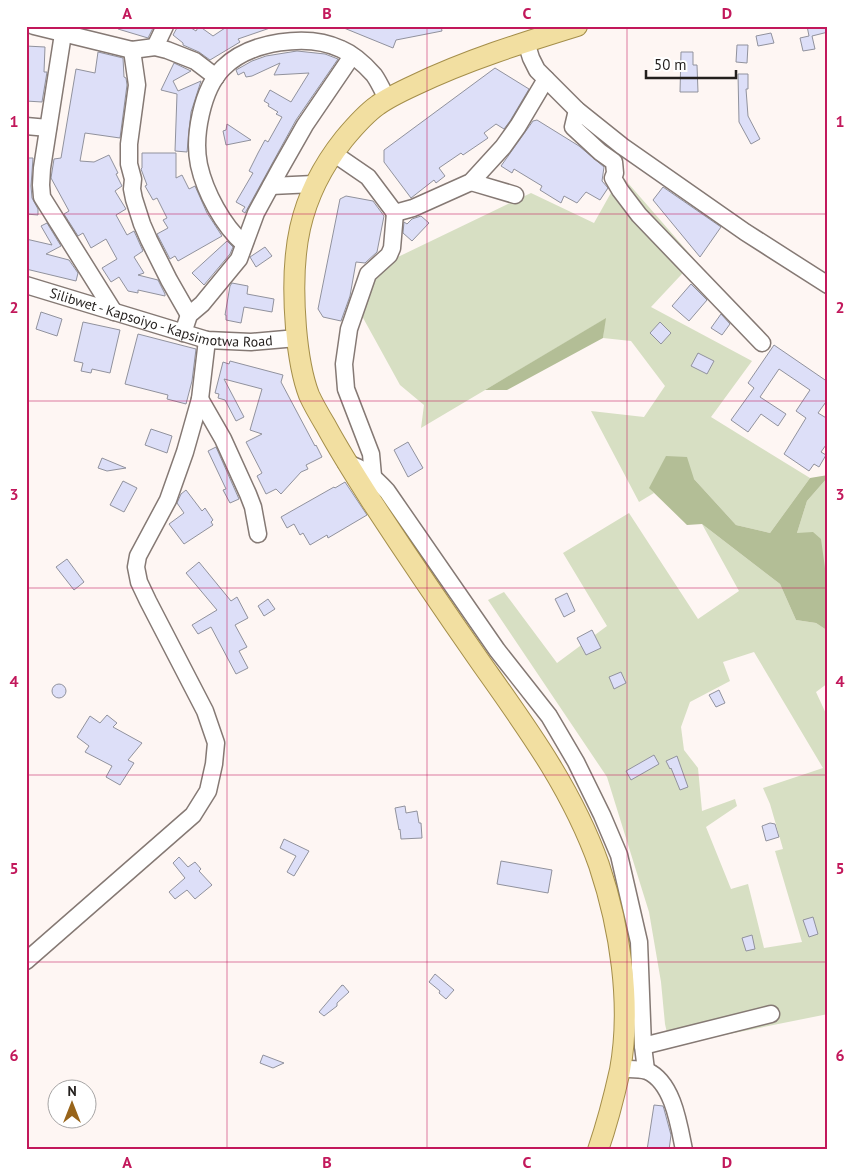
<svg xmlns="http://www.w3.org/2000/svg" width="854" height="1176" font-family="'PT Sans',sans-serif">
<rect width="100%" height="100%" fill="#fef6f3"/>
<!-- green -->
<path fill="#d7dfc3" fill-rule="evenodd" d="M621,175l74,85 -44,47 101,54 -41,56 99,61 -40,55 -34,-8 -42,-46 -44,9 4,5 -15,9 -48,-91 53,6 21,-31 -34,-45 -28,-3 2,-19 -184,109 3,-23 -24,-20 -38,-69 13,-48 156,-75 63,30z
M828,477v92l-3,-1 -28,-35 10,-32z
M629,513l69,106 41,-28 -37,-67 78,60 16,36 20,3 12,8v52l-12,9 12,26v296l-158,32 -5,-22 -4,-42 -12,-70 -42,-135 -119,-177 16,-8 53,71 50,-37 -44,-73zM754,652l69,116 -60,20 7,16 13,45 -8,2 27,91 -38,6 -16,-64 -17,5 -25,-62 31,-21 -2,-7 -33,12 -4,-43 -14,-18 -3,-23 9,-25 40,-21 -7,-19z"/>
<!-- forest -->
<path fill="#b3be96" d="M606,318l-3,20 -96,52h-22z
M666,456l21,1 7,22 42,46 34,8 40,-55 18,-3v2l-21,24 -10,32 16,-1 8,7 4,29 3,1v62l-12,-8 -20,-3 -16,-36 -78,-60 -15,1 -38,-37z"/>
<!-- building -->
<path fill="#dddff8" stroke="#91929d" d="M119,26h35l-6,12 -30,-9z
M178,26h10l8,5 3,-5 14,10 15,-10h42v2l-32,11 2,3 -30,18 -11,-8 -16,-7v-2l-10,-8z
M339,26h102l1,5 -46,9 -3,8z
M807,26h21v6l-16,4 3,13 -12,2 -3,-13 9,-2z
M771,33l3,10 -16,3 -2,-10z
M737,45h11l-1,18 -11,-1z
M26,46l19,1 -1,25h3l-5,30 -16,-1z
M297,51l28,3 13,5 -42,61 -51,93 -3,-2 3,-4 -9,-5 17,-29 -4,-2 9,-18 7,-13 3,2 14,-25 -6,-3 2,-2 -10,-6 1,-2 -5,-3 6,-11 21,12 18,-29 -35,2 6,-12 -28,13 -6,1 -2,-5 -6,3 -2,-5 16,-9 14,-5z
M98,52l25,6 1,19 2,1 1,7 -7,53 -35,-5 -5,28 14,1 15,-7 9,18 -2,1 6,12 -7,5 11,18 -10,6 11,20 7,-4 9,20 -9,6 10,16 -6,2 20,5 7,14v2l-27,-6v3l-10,-2 -9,-14 -8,5 -9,-14 15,-9 -11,-20 -15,9 -8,-15 -5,3 -14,-22 5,-3 -18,-33 3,-19 7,-1 15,-89 19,4z
M681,52h12v13h4l1,27h-18z
M174,63l17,8 -18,10 5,10 23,-10 -10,31 -4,40 -12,-1 2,-57 -16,-4z
M495,68l34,21 -19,32 -6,8 -8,-5 -12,9 4,5 -25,17 -2,-2 -22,15 6,8 -9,7 -2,-3 -23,18 -27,-36v-12z
M738,74h10v15h-2l2,27 12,23 -9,5 -12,-22z
M537,120l42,26 25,21 -2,14 6,7 -8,12 -14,-8 -9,11 -13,-7 -3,7 -21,-13 2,-4 -28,-17 -2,4 -11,-7 32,-45z
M227,124l24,16 -25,5 -3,-14 3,-1z
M142,153h34v25l6,-3 7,14 6,-3 12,27 15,23 -44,25 -3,-5 -5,3 -13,-25 11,-6 -5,-8 4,-2 -10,-20 -4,2 -8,-14 2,-1 -6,-16 1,-1z
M26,158h7l-2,28 1,12 6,11v6l-12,-1z
M663,187l58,40 -21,30 -47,-57z
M346,196l27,5 11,15 -7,36 -12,11 -9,-1 -6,34 -9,25 -18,-4 -5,-8 22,-110z
M421,216l8,7 -17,18 -9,-8 1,-11 3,2 5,-5z
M47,223l14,23 -15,8 23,6 9,13 -2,8 -50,-12v-30l26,6 -11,-19z
M227,241l6,6 -3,7 -26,31 -12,-12z
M265,247l7,9 -16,11 -6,-10z
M232,283l16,3 -1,8 27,5 -2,13 -28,-5 -3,16 -15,-3v-5h-1l5,-29z
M691,284l16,16 -18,21 -17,-15z
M41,312l21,7 -5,17 -21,-7z
M721,314l9,10 -8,11 -11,-7z
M83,322l37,8 -10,43 -18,-4 -1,4 -10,-2 2,-8 -9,-2z
M660,322l11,11 -10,11 -11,-11z
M138,334l58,15 -4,32 -6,23 -19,-5 1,-4 -43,-11z
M774,345l54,37v17l-10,14 10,6v23l-7,10 5,3 -7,12 -5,-3 -5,7 -25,-17 22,-36 -10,-7 14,-21 -31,-21 -19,28 26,17 -8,12 -17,-12 -13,18 -17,-12 23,-32 -6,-5z
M698,353l16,8 -7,13 -16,-8z
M230,361l53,14 -2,7 34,64 1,-1 6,12 -16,8 2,4 -7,3 -20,22 -5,-5 -10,5 -9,-18 5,-3 -16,-31 16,-8 -12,-4 12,-41 -38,-10 20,38 -8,4 -11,-21 -7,-2 1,-4 -4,-1 8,-31 6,2z
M151,429l21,7 -5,17 -22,-8z
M408,442l15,26 -15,9 -14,-27z
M216,447l23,52 -9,4 -7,-13 3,-1 -18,-38z
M102,458l24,10 -19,3 -9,-3z
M123,481l14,7 -13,24 -14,-7z
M345,482l22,33 -39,23 -1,-3 -17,10 -7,-12 -3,2 -6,-11 -7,4 -6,-11 53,-30 1,1z
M186,490l16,21 3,-3 8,12 -2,2 2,3 -29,19 -15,-20 15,-11 -7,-10 4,-9z
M67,559l17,23 -10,8 -18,-23z
M199,562l32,39 6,-4 11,21 -13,7 12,22 -8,4 9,17 -12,6 -25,-47 -13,7 -6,-9 25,-15 -31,-37z
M567,593l8,18 -11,6 -9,-18z
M268,599l7,10 -11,7 -6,-10z
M592,630l9,18 -15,7 -9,-17z
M621,672l5,11 -12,6 -5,-12z
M52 691a7 7 0 1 1 14 0a7 7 0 1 1-14 0Z
M719,690l6,13 -9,4 -7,-12z
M107,715l10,8 -4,4 29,16 -14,17 6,3 -14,22 -14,-8 6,-11 -27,-14 4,-6 -12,-9 13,-21 10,7z
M654,755l5,9 -28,16 -5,-9z
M677,756l11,31 -8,3 -9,-22 -1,1 -4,-8z
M405,806l1,7 11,-2 2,12h2l1,15 -21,1 -1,-10 -1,1 -4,-22z
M770,823l5,1 4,13 -13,4 -4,-15z
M284,839l25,12 -15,25 -7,-4 9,-16 -16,-8z
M179,857l9,10 7,-5 6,7 -2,2 13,14 -17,14 -8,-9 -12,9 -6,-7 16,-14 -12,-15z
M501,861l51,9 -4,23 -51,-9z
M813,917l5,17 -9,3 -6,-17z
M752,935l3,14 -9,2 -4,-13z
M435,974l19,16 -8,9 -7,-6 1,-2 -11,-9z
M342,985l-1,1 2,-1 6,7 -12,11v3l-13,10 -5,-4z
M263,1055l21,8 -11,5 -13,-5z
M654,1105l9,1 1,3 7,26 -2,15h-22z"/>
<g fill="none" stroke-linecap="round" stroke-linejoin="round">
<!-- minor casing -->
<g stroke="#857974" stroke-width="19">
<g id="minor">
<path d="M34,26l98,24 23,-3 12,3 28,11 21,16"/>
<path d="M63,34l-21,134 -1,17 1,12 72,115"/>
<path d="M526,42l5,16 6,12 40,40 45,36 123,86 83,53"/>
<path d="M155,47l10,-21"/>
<path d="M132,50l5,35 -8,59v20l4,15 -1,10 2,10 8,25 7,16 20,40 20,35"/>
<path d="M577,110l-4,17 27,25 14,10 1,11 -2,5 7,12 19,25 123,128"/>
<path d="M26,126l22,2"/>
<path d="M333,153l35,24 27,36 18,-5 58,-26 32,-35 15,-21 28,-47"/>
<path d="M471,182l44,13"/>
<path d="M271,186l43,-2"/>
<path d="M244,244c-21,-18 -39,-52 -45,-79 -6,-28 3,-76 24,-97 27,-27 85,-35 118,-19 12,5 25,17 33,26 5,7 9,16 13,24"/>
<path id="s1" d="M26,285l181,55 44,2 46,-4"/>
<path d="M183,333l6,-18 13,-11 37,-45 17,-46 24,-44 25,-44 47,-69"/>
<path d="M200,399l23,40 25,55 5,13 5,27"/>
<path d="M346,463c18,5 29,15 41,28l110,159 52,66 27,46 26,53 17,40 20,87 4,104 3,24"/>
<path d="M373,476l-2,-22 -25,-65 -2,-25 5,-35 19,-55 21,-19 3,-7 3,-35"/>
<path d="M26,961l167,-146 15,-24 6,-27 2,-21 -11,-32 -57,-110 -9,-19 -3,-15 2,-11 30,-56 17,-48 15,-53 7,-59"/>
<path d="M643,1046l128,-32"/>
<path d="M620,1069c8,0 19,-1 27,2 26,11 32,54 37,79"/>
</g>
</g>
<!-- major casing -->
<g stroke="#a48e4a" stroke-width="22">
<path id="major" d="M577,26c-55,17 -110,34 -162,59 -13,6 -26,12 -37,20 -13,9 -24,22 -34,34 -47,59 -54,115 -48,189 2,23 5,46 13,67 5,11 11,21 17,31 14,26 30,51 46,76 36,55 72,108 109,161 46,65 91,126 118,202 21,63 33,139 21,205 -6,27 -13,54 -22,80"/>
</g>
<!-- minor -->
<use href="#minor" stroke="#fff" stroke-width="16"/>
<!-- major -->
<use href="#major" stroke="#f2dfa1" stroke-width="20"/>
</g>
<!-- grid -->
<path fill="none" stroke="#c2185b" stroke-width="1" stroke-opacity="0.55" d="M227,26v1124M427,26v1124M627,26v1124M26,214h802M26,401h802M26,588h802M26,775h802M26,962h802"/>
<g text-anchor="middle" stroke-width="4" stroke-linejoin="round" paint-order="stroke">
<!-- street labels -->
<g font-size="14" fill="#231f1d" stroke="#fff">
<text dy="5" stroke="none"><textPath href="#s1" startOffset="140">Silibwet - Kapsoiyo - Kapsimotwa Road</textPath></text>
</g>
</g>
<!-- border -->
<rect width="854" height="1176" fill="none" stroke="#ffffff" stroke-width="55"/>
<!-- north arrow -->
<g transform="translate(72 1104)"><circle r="24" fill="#ffffff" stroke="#a7a5a5"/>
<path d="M0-4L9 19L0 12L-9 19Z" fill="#98641a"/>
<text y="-8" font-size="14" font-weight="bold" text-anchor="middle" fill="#231f1d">N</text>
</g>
<!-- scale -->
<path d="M646 70v8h90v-8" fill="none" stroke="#231f1d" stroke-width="2.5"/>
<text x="654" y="70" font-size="15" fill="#231f1d" stroke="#ffffff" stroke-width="4" paint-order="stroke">50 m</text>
<rect x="28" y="28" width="798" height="1120" fill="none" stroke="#c2185b" stroke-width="2"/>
<g font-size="16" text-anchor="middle" font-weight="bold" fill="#c2185b">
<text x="127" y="19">A</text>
<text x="327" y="19">B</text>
<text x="527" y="19">C</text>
<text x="727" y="19">D</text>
<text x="14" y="127">1</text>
<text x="840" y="127">1</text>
<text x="14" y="313">2</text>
<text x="840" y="313">2</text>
<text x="14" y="500">3</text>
<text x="840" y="500">3</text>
<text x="14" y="687">4</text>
<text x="840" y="687">4</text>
<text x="14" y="874">5</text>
<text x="840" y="874">5</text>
<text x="14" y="1061">6</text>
<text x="840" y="1061">6</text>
<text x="127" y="1168">A</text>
<text x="327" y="1168">B</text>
<text x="527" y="1168">C</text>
<text x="727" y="1168">D</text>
</g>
</svg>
